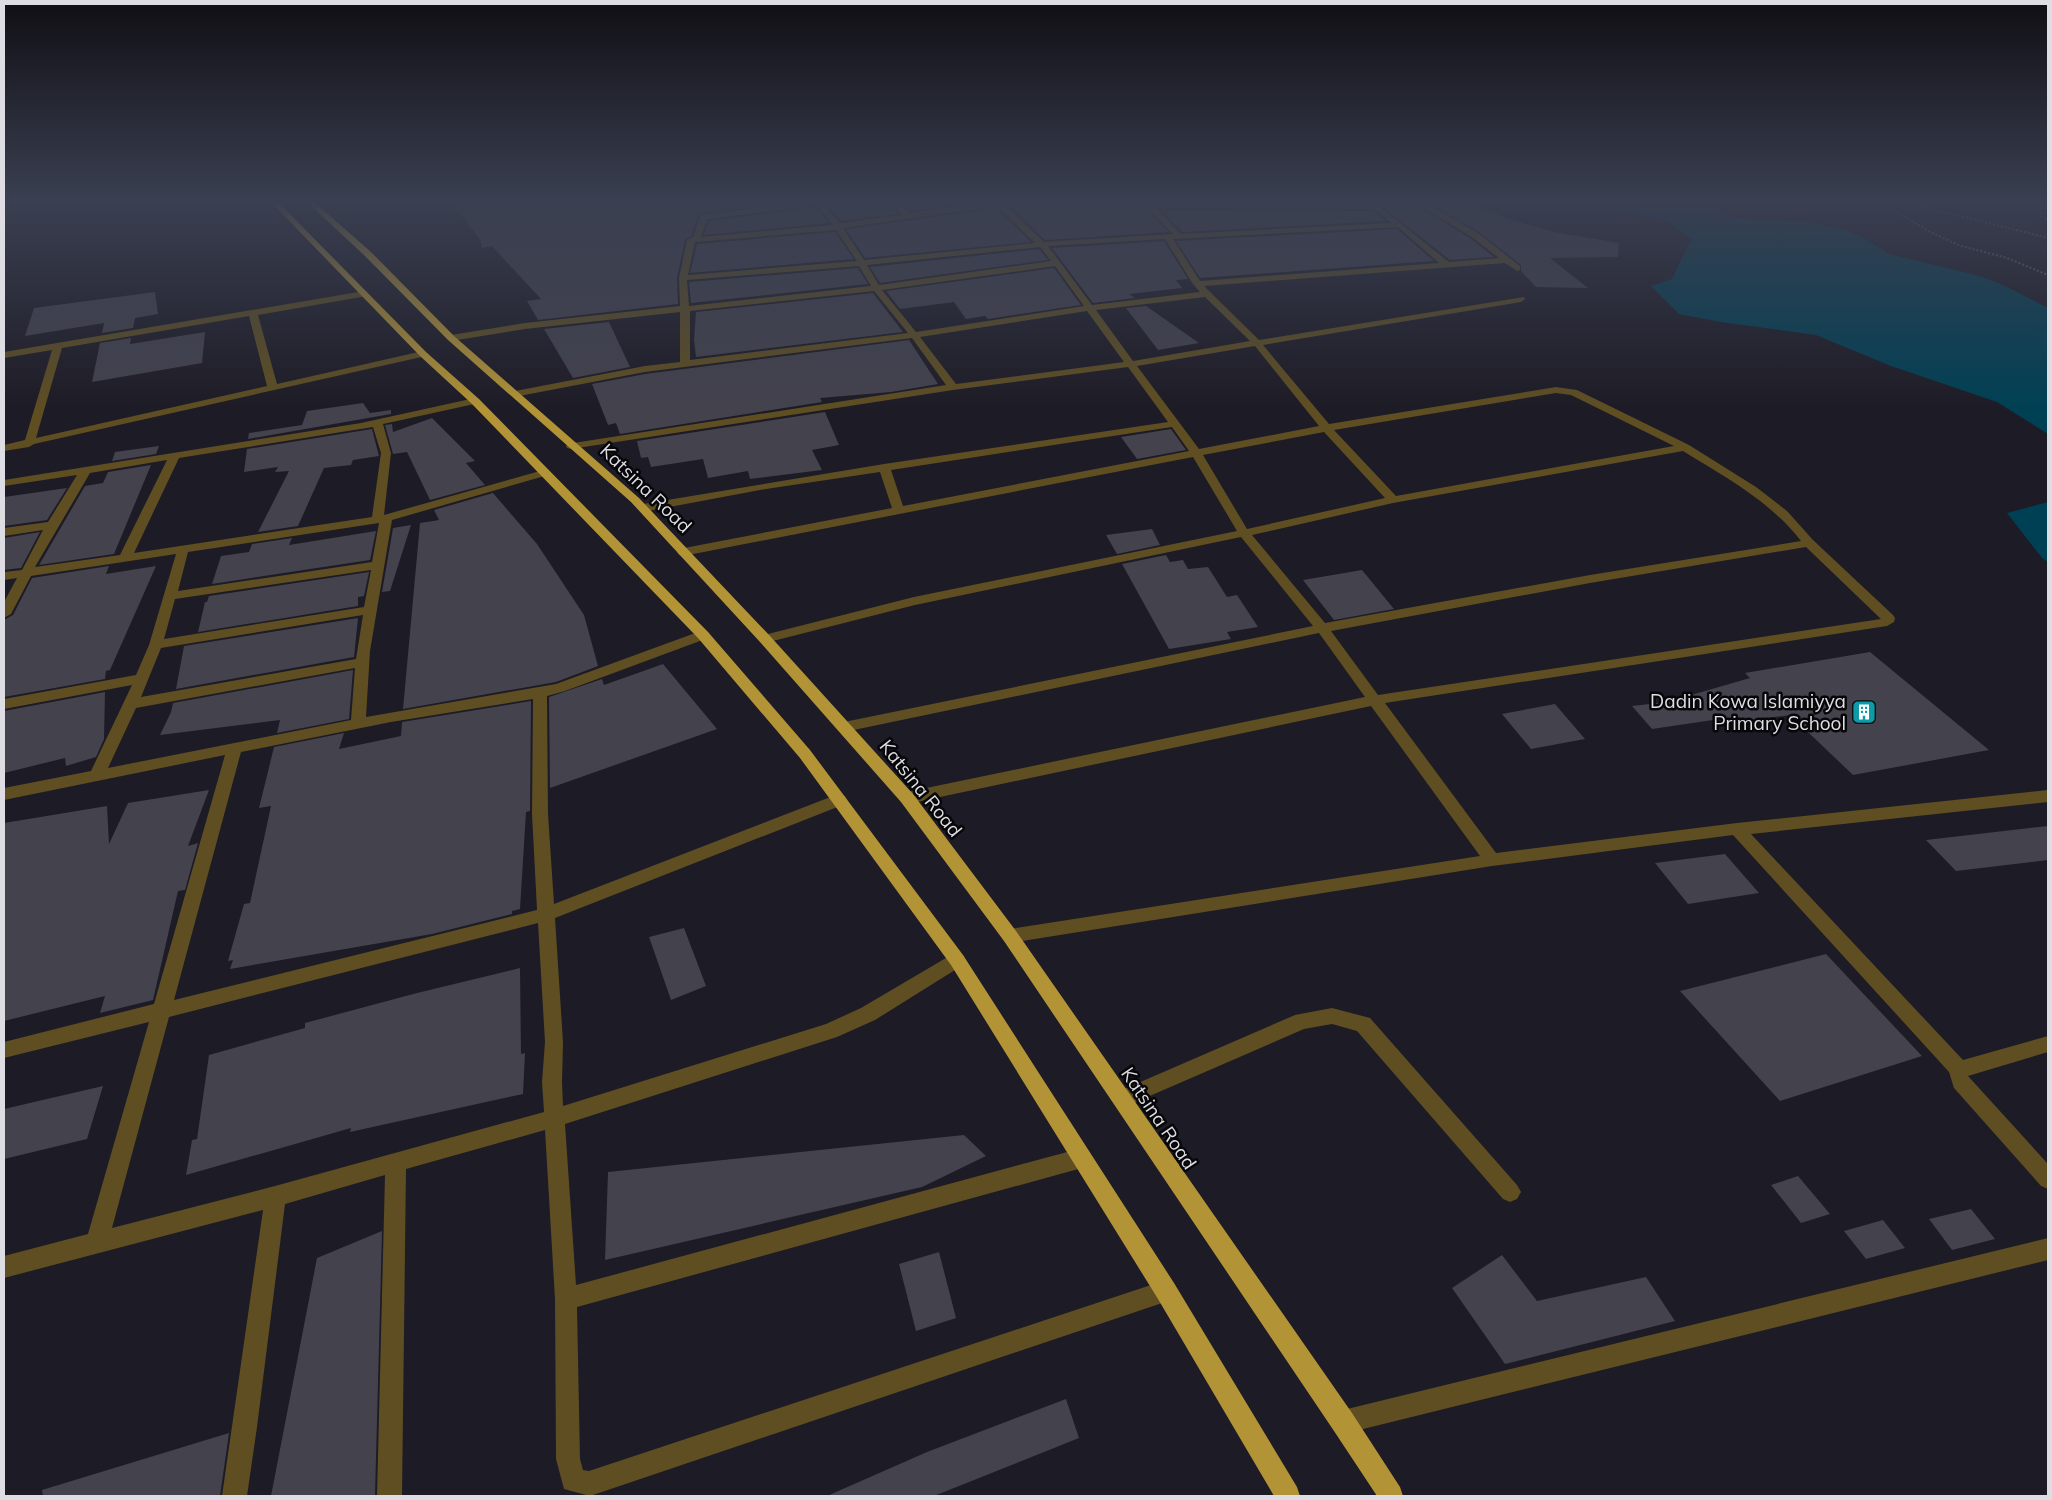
<svg xmlns="http://www.w3.org/2000/svg" width="2052" height="1500" font-family="Mulish,sans-serif">
<rect width="100%" height="100%" fill="#1d1b25"/>
<!-- water -->
<path fill="#004054" d="M1559,200h166l-5,11 6,6 82,5 35,7 25,11 21,14 90,22 24,9 45,23v126l-51,-32 -106,-36 -75,-31 -95,-13 -42,-8 -28,-28 21,-7 19,-40 -23,-17 -51,-14z
M2048,502v60l-6,-4 -35,-45z"/>
<!-- building -->
<path fill="#43424d" d="M449,200h297l4,5 57,-5 -108,14 -8,22 -6,4 -8,38 1,26 -140,16 -11,-19 14,-2 -49,-53 -10,2 -2,-9z
M888,200l10,14 -57,7 -12,-14z
M899,200h81l2,1 -71,10z
M1024,200h117l1,5 27,27 -124,8 -40,-38z
M1149,200h212l2,3 -210,-1z
M1373,200h36l62,39 23,18 -44,3z
M1423,200h36l53,20 42,12 65,11 -1,14 -68,1 38,30 -52,-1 -15,-16v-6l-42,-33z
M815,207l14,16 -125,12 4,-14z
M996,208l35,34 -166,16 -19,-29z
M1160,210l213,1 14,10 -205,11z
M1397,229l37,32 -234,17 -24,-37z
M835,232l19,27 -164,14 7,-29z
M1164,241l24,38 -12,1 6,8 -53,6 6,4 -42,5 -41,-55z
M1039,249l9,11 -168,23 -10,-16z
M858,268l10,16 -177,19 -2,-21z
M1054,268l27,37 -93,14 -3,-3 -19,3 -12,-17 -54,7 -14,-18z
M155,292l3,22 -23,4 -2,10 -31,5 2,-10 -79,13 9,-28z
M873,293l30,39 -207,25 -2,-17 2,-28z
M1146,306l53,37 -41,7 -32,-42z
M609,322l21,45 -57,11 -29,-49z
M205,332l-3,31 -110,19 8,-39 31,-5 -1,6z
M909,340l29,44 -47,8 -71,6 2,4 -202,32 -4,-11 -8,2 -16,-41 53,-10z
M363,403l7,10 21,-3v4l-143,25 1,-6 53,-8 5,-14z
M825,412l14,33 -27,5 10,20 -72,9 -2,-8 -40,7 -5,-19 -52,8 -3,-10 -7,1 -4,-17z
M432,418l43,43 -9,2 19,22 -55,15 -23,-48 -14,2 -8,-29 7,-1 1,8z
M372,429l7,27 -26,4 -2,5 -27,3 -26,58 -40,6 31,-61 -14,1 3,-5 -34,5 3,-23z
M1171,429l15,21 -49,9 -16,-22z
M159,446l-3,8 -44,7 3,-9z
M151,465l-37,89 -75,11 46,-79 18,-3 5,-11z
M67,488l-20,32 -43,6v-29z
M493,493l44,51 47,71 14,51 -42,16 -153,27 17,-186 19,-3 -5,-10z
M411,525l-21,66 -8,1 11,-64z
M1152,529l8,16 -43,9 -11,-19z
M376,531l-6,29 -158,24 9,-28 28,-4 3,-8 40,-6 -3,7z
M40,532l-19,36 -17,2v-32z
M1166,555l4,7 13,-2 5,9 20,-2 19,30 10,-2 21,32 -31,5 4,7 -62,10 -47,-85z
M109,566l-3,8 50,-8 -46,104 -4,1 -1,8 -101,18v-77l9,-5 19,-37z
M1362,570l32,39 -60,11 -31,-40z
M369,572l-5,24 -6,1v9l-160,26 7,-30h2l2,-6z
M358,618l-4,39 -178,32 8,-43z
M1870,652l119,98 -136,25 -63,-60 -73,10 -4,-5 -61,9 -20,-23 35,-4 83,-24 -5,-5z
M663,664l54,65 -167,59 -1,-91 53,-18 2,6z
M353,670l-4,49 -72,14 3,-13 -120,15 11,-23 2,-9z
M105,692l-1,47 -8,18 -30,9 -1,-8 -61,15v-62z
M531,701l-1,110 -4,1 -6,97 -8,2v3l-80,20 -202,35 3,-9 -5,1 16,-57 6,-1 21,-97 -12,2 15,-61 70,-14 -5,16 62,-13 1,-14z
M1555,704l30,35 -54,10 -29,-35z
M209,790l-21,56 10,-3 -13,47 -7,1 -25,109 -53,13 5,-17 -101,25v-198l103,-17 2,38 19,-41z
M2048,826v34l-92,11 -30,-31z
M1725,854l34,39 -71,11 -33,-41z
M684,928l22,58 -35,14 -22,-63z
M1826,954l96,102 -142,45 -100,-110z
M520,968l1,86 4,-1 -2,41 -173,38 1,-4 -165,47 6,-35 5,-1 12,-84 96,-27v-5l112,-30z
M103,1086l-16,53 -83,20v-50z
M964,1135l22,21 -64,31 -317,73 3,-88z
M1798,1176l32,38 -29,9 -30,-38z
M1971,1209l24,30 -43,11 -23,-31z
M1883,1220l22,28 -39,11 -22,-28z
M382,1231l-7,265h-104l46,-238z
M939,1252l17,66 -40,13 -17,-67z
M1502,1255l35,46 109,-24 29,44 -170,43 -53,-76z
M1066,1399l13,39 -145,58h-107l100,-44z
M229,1433l-9,63h-177l-1,-6z"/>
<g fill="none" stroke-linecap="round" stroke-linejoin="round">
<!-- path -->
<path stroke="#67656e" stroke-width="2" stroke-dasharray="2 2" stroke-linecap="butt" d="M1882,200l5,6 45,27 29,13 46,12 41,17
M1896,200l152,38
M2042,200l-1,16 7,4
M2041,206l7,3"/>
<!-- minor -->
<path fill="#5e4e22" fill-rule="evenodd" d="M813,200h37l-3,2 -23,3 16,18 62,-8 -12,-15h7l13,13 90,-13 44,42 129,-8 -30,-30v-4h3l6,4 216,1 -5,-5h8l78,62 50,-4 -27,-21 -61,-37h9l58,33 42,33v4l-3,1 -12,-8 -301,23 55,54 265,-43 1,2 -4,3 -258,43 66,79 227,-37 21,3 112,55 67,42 31,24 26,29 80,75 2,3 -1,4 -7,4 -502,77 111,150 241,-30 311,-33v12l-297,32 212,226 85,-24v16l-80,24 80,88v25l-7,-3 -87,-98 -5,-16 -216,-237 -241,31 -482,77 -6,-2 -3,-5 3,-5 6,-2 470,-73 -109,-150 -464,98 -6,-2 -2,-4 2,-4 6,-2 458,-95 -46,-64 -475,99 -5,-1 -2,-4 2,-4 5,-1 469,-96 -72,-89 -326,68 -150,38 -7,-4 2,-3 154,-39 323,-66 -44,-74 -510,99 -4,-1 -2,-3 2,-3 213,-41 -12,-36 -114,17 -123,23 -6,-4 6,-4 241,-40 284,-42 -40,-55 -175,23 -382,59 -4,-1 -1,-2 1,-2 379,-59 -34,-47 -267,34 -131,25 -5,-3 1,-2 135,-26 35,-4v-50l-155,17 -74,12 -5,-3 5,-3 74,-12 155,-17 -1,-28 8,-38 6,-3 8,-22 112,-14zM817,205l16,20 -132,12 6,-18zM997,206l38,37 -171,17 -21,-32zM1156,208l218,1 18,14 -211,11zM1398,227l41,36 -239,18 -27,-42zM836,230l21,31 -169,14 7,-33zM1165,239l28,45 7,8 -108,13 -44,-59zM1040,247l11,14 -172,24 -12,-20zM859,266l12,20 -182,20 -2,-26zM1055,266l29,40 -168,26 -34,-42zM874,291l34,42 -218,27v-49zM1205,297l45,44 -117,20 -37,-51zM1087,311l37,51 -168,22 -36,-47zM1255,346l64,80 -120,23 -62,-83zM1556,393l15,2 103,51 -278,50 -62,-66zM1172,427l17,24 -286,55 -12,-36zM1324,432l61,66 -138,31 -44,-74zM1683,451c42,26 87,50 118,90l-211,34 -265,48 -73,-88 141,-32zM1806,547l75,72 -503,76 -47,-64 259,-48z
M364,291l4,3 -1,2 -109,19 19,69 146,-33 5,3 -2,2 -392,88 -5,3 -25,4v-6l21,-5 27,-90 -48,8v-6zM249,316l18,70 -231,52 26,-90z
M475,398l4,1v4l-96,21 8,29 -7,62 156,-44h8l2,2 -2,2 -156,45 -22,131 -4,66 190,-33 142,-52h10l2,3 -2,3 -143,53 -18,5 1,118 6,90 279,-108 6,-2 6,2 2,4 -2,4 -290,114 8,124 -1,40 1,24 263,-82 35,-16 90,-53 6,-2 6,2 3,5 -3,5 -88,55 -38,17 -272,87 11,161 506,-137 7,3 3,7 -3,7 -7,3 -505,139 3,152 3,11 6,1 577,-191 8,3 3,8 -3,8 -584,197 -26,-7 -8,-30 -1,-160 -10,-169 -139,39 -4,327h-25l8,-321 -100,29 -28,223 -10,69h-25l41,-286 -259,68v-22l84,-22 61,-212 -145,36v-16l150,-38 71,-249 -221,45v-12l87,-17 41,-86 -128,24v-10l132,-24 13,-30 27,-91 -145,22 -20,38 -7,4v-16l13,-24 -13,2v-8l18,-2 21,-40 -39,6v-8l44,-6 29,-47 -73,11v-6l357,-57zM373,427l8,26 -9,64 -238,36 45,-95zM167,460l-47,95 -85,12 55,-94zM379,523l-7,39 -194,29 10,-39zM371,570l-7,37 -200,32 11,-40zM363,615l-7,44 -215,38 20,-49zM355,668l-4,52 -243,48 28,-60zM533,699l-1,115 5,96 -363,90 67,-248 150,-30zM538,923l7,119 -3,40 2,30 -269,74 -163,42 57,-211z
M1332,1008l38,10 147,167 4,7 -4,7 -7,3 -7,-3 -146,-168 -25,-7 -28,5 -182,79 -7,-3 -3,-6 3,-6 180,-78z
M2048,1238v22l-705,174 -9,-3 -3,-9 3,-9 9,-3z"/>
<!-- highway -->
<path fill="#b29336" fill-rule="evenodd" d="M269,200h7l150,152 53,47 229,233 102,118 153,205 211,328 123,204 3,9h-26l-116,-197 -207,-334 -151,-207 -102,-120 -227,-235 -51,-47z
M305,200h7l59,52 83,84 185,162 131,138 143,158 103,137 336,482 48,74 3,9h-26l-43,-65 -330,-490 -103,-139 -141,-160 -129,-140 -183,-162 -83,-84z"/>
</g>
<!-- sky -->
<linearGradient id="sky" x2="0" y2="1"><stop stop-color="#100f14"/><stop offset="0.49" stop-color="#3a3f51"/><stop offset="1" stop-color="#3a3f51" stop-opacity="0"/></linearGradient>
<rect width="2052" height="410" fill="url(#sky)"/>
<!-- icons -->
<defs>
<g id="building-square" transform="scale(1.25)"><rect x="-9" y="-9" width="18" height="18" rx="4" fill="#0f9aa8" stroke="#07070a"/><path d="M-4-6H4V6H1V3H-1V6H-4ZM-2.5-4.3h1.7v1.8h-1.7ZM.8-4.3h1.7v1.8H.8ZM-2.5-1h1.7V.8h-1.7ZM.8-1h1.7V.8H.8Z" fill="#fff"/></g>
</defs>
<g fill-rule="evenodd">
<use href="#building-square" x="1864" y="712"/>
</g>
<g text-anchor="middle" stroke-width="5" stroke-linejoin="round" paint-order="stroke">
<!-- street labels -->
<g font-size="19" fill="#dedde4" stroke="#07070a">
<text transform="translate(646 488) rotate(44)" y="7">Katsina Road</text>
<text transform="translate(921 788) rotate(51)" y="7">Katsina Road</text>
<text transform="translate(1159 1118) rotate(56)" y="7">Katsina Road</text>
</g>
<!-- poi labels -->
<g font-size="19" fill="#dedde4" stroke="#07070a" text-anchor="end">
<text x="1846" y="708">Dadin Kowa Islamiyya<tspan x="1846" dy="22">Primary School</tspan></text>
</g>
</g>
<!-- border -->
<rect width="2052" height="1500" fill="none" stroke="#dedde4" stroke-width="10"/>
</svg>
